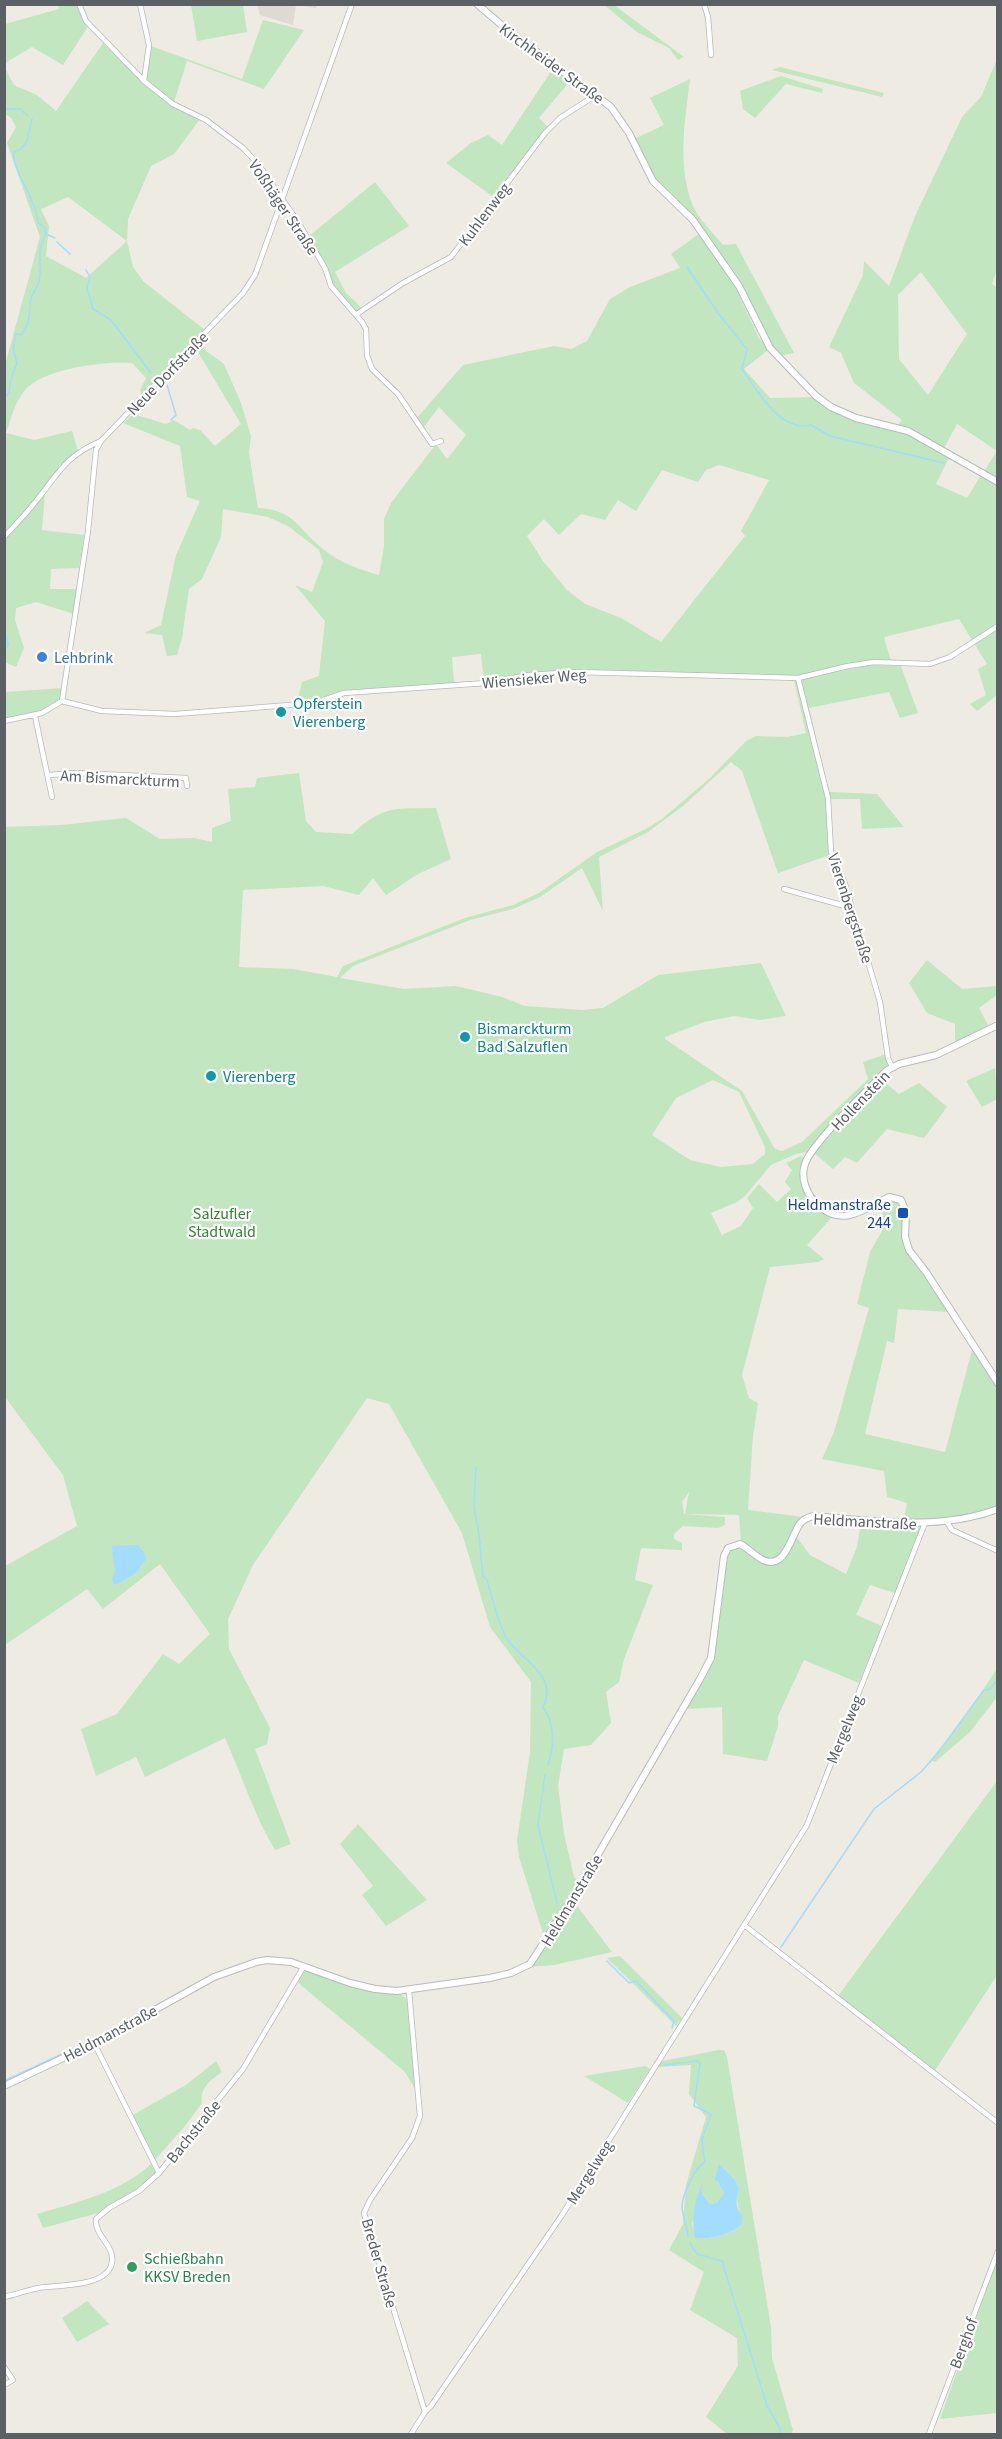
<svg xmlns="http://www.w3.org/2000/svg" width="1002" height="2439" font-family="'Source Sans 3',sans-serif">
<rect width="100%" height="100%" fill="#eeebe3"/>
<!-- education -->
<path fill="#dedad1" d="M257,5v-1l60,1 -1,3 -20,-3 -3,20 -33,-10z"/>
<!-- green -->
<path fill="#c2e6bf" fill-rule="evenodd" d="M58,5h18l11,23 -24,37 -31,-18 -27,16v-39l54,-15z
M191,5h52l4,27 -50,9z
M604,5h10l70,52 -6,3 -9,-12 -32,-16z
M263,20l41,10 -40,59 -77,-28 -13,41 -29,-22 6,-34 91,33z
M103,43l40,39 57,37 -26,35 -23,12 -23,53 -1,22 6,26 11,15 61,48 -63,67 -2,-7 6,-12 -14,-15c-27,-2 -88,5 -107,27 -10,11 -14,29 -19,43l28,7 38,-9 6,20 -18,14 -26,38 11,-10 -3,37 42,5 -5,33 -28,1 -1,20h27l-3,25 -38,-12 -20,6 -1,12 9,28 -8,19 -12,-5 1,-297 35,-128 -33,-94 9,-16 -5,-9 -6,-4 -1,-48 10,19 23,10 19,16zM68,197l59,44 -41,37 -40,-22 3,-30 -8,-17z
M997,59l1,207 -6,18 6,4 -1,191 -13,-8 13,-20 -40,-27 -13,24 -46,-23 4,-5 -48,-37 -13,-30 -12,-6 34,-72 1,-14 25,25 26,-70 47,-99 19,-20zM921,272l46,62 -39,61 -29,-36 -1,-64z
M554,67l17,13 -32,38 9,9 -53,71 -49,-35 25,-20 17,-8 14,10z
M780,67l104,26 -2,4 -110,-27z
M781,76l42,13 -1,4 -36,-9 -31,34 -12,-9 -3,-18z
M690,79c-5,41 -13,84 2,125 6,14 21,29 31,41l13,-1 58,109 -15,3 -14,-22 -14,-33 -15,-26 -42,-58 -40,-38 -20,-40 30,-14 -14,-27z
M375,182l34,44 -74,46 11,21 17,16 -7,3 -23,-27 -6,-17 -19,-31z
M700,233l34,52 25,53 9,12 -24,19 26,29 45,-1 15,12 78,24 42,23 -14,28 31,14 14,-23 16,10v210l-20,16 -7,-7 16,-9 -8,-26 9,-5 -28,-45 -75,18 7,24 -44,3 -49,12 -222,-5 -92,11 -3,-28 -29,3 2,26 -83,8h-27l-30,10 -17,2 5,-21 17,-6 6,-55 -30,-36 17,7 11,-30 -4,-12 -31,-24 -20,-9 -45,-8 -2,28 -19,42 -13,10 -7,49 -5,17 -10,1 -5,-21 -18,-2 17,-8 15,-70 24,-54 -13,-4 -7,-51 -57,-23 10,-9 33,10 8,-4 16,10 3,-2 7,2 15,16 26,-22 -46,-77 5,-6 6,10 18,13 17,39 10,33 -2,17 9,55c37,2 40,21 65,41 17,14 35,20 56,26l5,-29v-27l7,-16 45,-59 11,15 19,-24 -27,-28 -15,20 -7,-9 46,-53 91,-19 17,3 16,-8 23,-42 20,-12 50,-19 -9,-14zM719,465l50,15 -28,51 4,5 -84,106 -40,-24 -36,-14 -18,-14 -24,-29 -16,-25 17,-17 15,16 22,-21 24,6 13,-20 18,11 26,-41 36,12 8,-12z
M871,665l30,1 17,47 -18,5 -11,-26 -80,16 20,84 48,2 27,33 -42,2 -2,-30h-30v56l-52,18 -36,-102 -11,-9 -48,44 -35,26 -49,25 4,54 -21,-43 -42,29 -27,12 -43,11 -117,46 -13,12 64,11 52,-3 46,11 23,9 57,4 21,-2 55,-33 103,-12 25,53 -26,4 -26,-4 -30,6 -39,15v2l77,52 33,58 7,2 20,-9 66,-63 -5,-17 23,-8 2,12 -82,86 -10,2 -25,11 -26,31 -8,6 -26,11 11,22 19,-9 12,-18 -6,-10 12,-14 18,18 14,-13 -6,-7 7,-12 -6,-7 15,-7 3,2c-6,26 4,47 28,59l-25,28 17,14 -6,3 -48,5 -28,108 7,23 9,5 -5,33 -5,74 55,7c-8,14 -18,48 -39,41 -8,-2 -17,-12 -23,-17l-2,-26 -54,-1 4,-22 -7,10 2,12 41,3v8l-7,3 -35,-2 -9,8v5l8,4v7l-41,-2 -6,32 18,5 -29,74 -5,23 -13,10 5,31 -20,22 -27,4 -6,37 6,48 10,43 5,4 -34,59 -26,-83 -2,-16 13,-89 1,-70 -41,-55 -28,-94 -73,-129 -22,-6 -114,167 -25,54 1,30 41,79 -3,16 -12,5 36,95 -16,6c-21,-35 -33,-74 -50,-112l-80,39 -9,-20 -40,19 -15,-47 36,-15 46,-60 16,10 31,-30 -50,-70 -57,45 -16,-20 -82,56v-79l72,-40 -14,-51 -58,-78 -1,-570 57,-2 65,-7 34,21 34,-1 18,4v-14l19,-7 -3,-32 27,-2 2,-9 42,-5 7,48 10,11 36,2c33,-30 43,-25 84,-26l15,51 -33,15 -32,21 -13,-17 -14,17 -36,-9 -80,4 -4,77 54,2 44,8 6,-11 122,-48 48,-13 26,-12 58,-41 49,-23 16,-10 47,-40 37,-38 10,-5 32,1 18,-4 -12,-53zM713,1080l26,12 26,55v7l-12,10 -32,3 -31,-7 -38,-25 24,-37z
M63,688l-2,12 -20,12 -36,8v-28z
M927,960l35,29 35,-3v9l-18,13 10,19 -34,17v-20l-28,-11 -18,-30z
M995,1068l2,31 -15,8 -16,-26z
M881,1079l18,15 20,-11 28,24 -23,31 -37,-9 -30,34 -12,-6 -12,12 -19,-16z
M888,1200h8l6,5 1,33 46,74 -51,-3 -4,34 -7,-2 -22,93 80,18 27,-102 25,37v120c-31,9 -60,14 -93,12l3,-16 -20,-6 -3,-26 -62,-12 12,-27 35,-124 -12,-4 13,-52 12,-21 1,-28z
M861,1521l60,5 -26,67 -25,-8 -14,30 26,11 -23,57 -55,-23 -26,56v10l-11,35 -44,-7 -1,-47 -36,2 26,-52 10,-84 7,-24 12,-3 19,15 17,1 19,-26 14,19 36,19 11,-27z
M997,1669v28l-27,35 -35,30 -5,-2 24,-28z
M997,1781v194l-63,97 -96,-76z
M358,1824l69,76 -41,26 -24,-31 11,-9 -33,-42z
M574,1902l38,50 -58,13 -25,2 14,-16z
M620,1956l62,62 -6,8 -69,-68z
M307,1970l93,24 7,5 8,90 -10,-17 -109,-91 7,-10z
M719,2050h5l3,7 44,270 1,31 21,72 -2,4h-64l-21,-17 32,-51 -1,-28 -47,-28 14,-38 -35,-22 14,-26 3,-39 20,-68 -17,-23 2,-29 -33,2 4,-6zM719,2165l15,14 7,46c-10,9 -32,15 -45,13l-4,-14 10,-38v8l8,10 7,-1 7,-10 -6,-11 -4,-2z
M216,2061l6,11c-11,8 -23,16 -20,31l-17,23 -31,35 -23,-45 55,-31z
M646,2066l4,3 -22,34 -44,-27z
M151,2164l5,9 -17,15 -41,25 -55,15 -6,-14c40,-12 83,-21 114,-50z
M997,2259v154l-57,6z
M87,2301l22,23 -32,18 -15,-24z"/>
<!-- water -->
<path fill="#a2dcff" d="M138,1545l7,9 1,5 -10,14 -21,12 -3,-5 3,-9 -3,-25z
M719,2164l15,15 5,9c-3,10 -4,20 3,28l-1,9c-10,9 -32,15 -46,13 -4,-19 -1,-36 7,-54v10l8,10 7,-1 7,-10 -6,-11 -4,-2z"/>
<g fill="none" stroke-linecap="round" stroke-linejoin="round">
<!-- stream -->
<path stroke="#a2dcff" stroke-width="1.5" d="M4,109h16l8,7
M21,149l6,-8 5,-22
M48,235l7,3
M57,242l13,12
M687,267l31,46 29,36 -5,20c15,21 38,64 69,56l19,11 114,27
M86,270l4,7 -3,11 6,21 18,11 40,53
M167,385l9,30 -5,5
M4,398l5,-5 1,-11 7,-19 -4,-14 3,-15 5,1c10,-11 8,-23 10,-37 2,-6 7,-11 8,-17 4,-20 -4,-27 7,-47l-2,-7 -6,-4c-1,-24 -28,-55 -24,-71l5,-2
M4,475v47
M4,545l2,-2
M4,629l4,15 -4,8
M476,1467l-2,40 5,28 4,42 3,1c7,19 10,41 20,59 11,21 54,37 37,70 12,17 11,39 5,58
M545,1775l-7,50 19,78
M781,1947l93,-138 47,-37 16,-18 47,-64 6,-1 8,-10
M607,1961l22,22 7,-2 38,40 -2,7
M665,2065l32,-4 3,2 -6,43 17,8 -9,25 3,23c-11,7 -23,32 -23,46 1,9 5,19 6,29
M4,2081l86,-40
M690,2243l7,11 25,7 45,145 13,22 -1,6"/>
<!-- minor casing -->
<g stroke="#b6b9bd" stroke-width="6">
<path id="minor" d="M79,4l7,17 58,60 29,23 33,16 37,28 15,16 40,58 27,46 6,18 31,36 4,7 1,26 5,14 26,25 34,50 9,-3
M140,4l9,41 -5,36
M704,4l4,13 3,38
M357,314l46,-31 48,-26 94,-124 15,-15 36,-23
M4,537c11,-12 22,-23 32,-36 23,-28 29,-45 65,-60
M798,678l30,120 3,54 14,32 35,118 8,56 4,9
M62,701l40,10 73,3 140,-11 29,-10 142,-10 43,-8 47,-3 222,6 50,-12 26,-4 56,2 20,-7 48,-31
M35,716l17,81
M4,721l38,-8 20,-12 26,-170 8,-81 5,-9 142,-148 12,-18 97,-271
M49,775l28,-2 109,5 1,8
M784,889l68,19
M947,1522l5,8 46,21
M744,1925l254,198
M409,1991l11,125 -8,22 -42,62 -6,13 61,199 -14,22
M94,2043l65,130
M4,2297c14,-3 28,-9 42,-10 17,-2 63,-1 66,-25 3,-16 -18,-27 -16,-43l13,-11 30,-17 20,-18 84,-104 61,-103
M4,2367l9,13 -9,5
M425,2412l6,-6 131,-191 245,-390 118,-302
M929,2434l69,-183"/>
</g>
<!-- secondary casing -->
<g stroke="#b7babf" stroke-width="8">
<path id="secondary" d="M477,4l34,29 100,74 18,26 24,48 40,39 46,66 31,62 46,48 15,11 25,11 52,13 90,51
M998,1025l-62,30 -37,9 -13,7c-17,18 -75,73 -81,93 -5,15 2,31 13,41 25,23 46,4 71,-8l12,3 5,12 -1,25 4,13 17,22 72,111
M4,2086l93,-44 117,-65 42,-15 11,-2 24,2 59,21 25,6 22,2 93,-13 21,-5 19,-9 42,-65 128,-220 11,-21 13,-102 4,-8 12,-4c8,4 15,12 23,16 22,10 28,-23 36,-35 4,-6 9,-8 15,-9 61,5 125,15 184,-7"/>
</g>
<!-- minor -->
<use href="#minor" stroke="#fff" stroke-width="4.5"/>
<!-- secondary -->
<use href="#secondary" stroke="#fff" stroke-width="6"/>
</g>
<!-- markers -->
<circle fill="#3f7fe0" stroke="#fff" stroke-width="2" cx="42" cy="657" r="6"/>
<g fill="#0f9aa8" stroke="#fff" stroke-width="2">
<circle cx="281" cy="712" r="6"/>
<circle cx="465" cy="1037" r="6"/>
<circle cx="211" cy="1076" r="6"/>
</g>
<rect fill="#1a4fb4" stroke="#fff" stroke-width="2" x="897" y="1207" width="12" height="12" rx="3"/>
<circle fill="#2e9e5b" stroke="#fff" stroke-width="2" cx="132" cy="2267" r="6"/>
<g text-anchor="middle" stroke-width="4.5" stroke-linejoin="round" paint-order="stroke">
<!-- street labels -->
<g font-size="16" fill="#5b6064" stroke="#fff">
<text transform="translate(552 63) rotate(36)" y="6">Kirchheider Straße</text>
<text transform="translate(284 207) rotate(56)" y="6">Voßhäger Straße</text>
<text transform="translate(484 214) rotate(-53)" y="6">Kuhlenweg</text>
<text transform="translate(167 373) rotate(-46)" y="6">Neue Dorfstraße</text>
<text transform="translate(534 678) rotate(-5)" y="6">Wiensieker Weg</text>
<text transform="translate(120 778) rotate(3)" y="6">Am Bismarckturm</text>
<text transform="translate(851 908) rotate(72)" y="6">Vierenbergstraße</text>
<text transform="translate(860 1100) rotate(-46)" y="6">Hollenstein</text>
<text transform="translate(865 1521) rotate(3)" y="6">Heldmanstraße</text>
<text transform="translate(844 1729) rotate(-68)" y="6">Mergelweg</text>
<text transform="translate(571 1900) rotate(-59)" y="6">Heldmanstraße</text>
<text transform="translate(110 2033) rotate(-28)" y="6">Heldmanstraße</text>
<text transform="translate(193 2131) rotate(-51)" y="6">Bachstraße</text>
<text transform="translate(589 2172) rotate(-58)" y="6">Mergelweg</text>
<text transform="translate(380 2263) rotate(74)" y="6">Breder Straße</text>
<text transform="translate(963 2343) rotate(-70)" y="6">Berghof</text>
</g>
<!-- shop labels -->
<g font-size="16" fill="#366cbe" stroke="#fff" text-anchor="start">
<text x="54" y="663">Lehbrink</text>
</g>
<!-- culture labels -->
<g font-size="16" fill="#0d838f" stroke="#fff" text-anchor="start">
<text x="293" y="709">Opferstein<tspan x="293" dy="18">Vierenberg</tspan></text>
<text x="477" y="1034">Bismarckturm<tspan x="477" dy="18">Bad Salzuflen</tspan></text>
<text x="223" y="1082">Vierenberg</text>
</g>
<!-- transit labels -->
<g font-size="16" fill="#164399" stroke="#fff" text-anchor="end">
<text x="891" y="1210">Heldmanstraße<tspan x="891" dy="18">244</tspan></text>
</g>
<!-- park labels -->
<g font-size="16" fill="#358234" stroke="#fff">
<text x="222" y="1219">Salzufler<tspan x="222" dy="18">Stadtwald</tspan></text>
</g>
<!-- leisure labels -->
<g font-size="16" fill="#27864d" stroke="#fff" text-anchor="start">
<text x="144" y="2264">Schießbahn<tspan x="144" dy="18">KKSV Breden</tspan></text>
</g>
</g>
<!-- border -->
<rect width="1002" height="2439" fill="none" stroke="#5b6064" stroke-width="12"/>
</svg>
